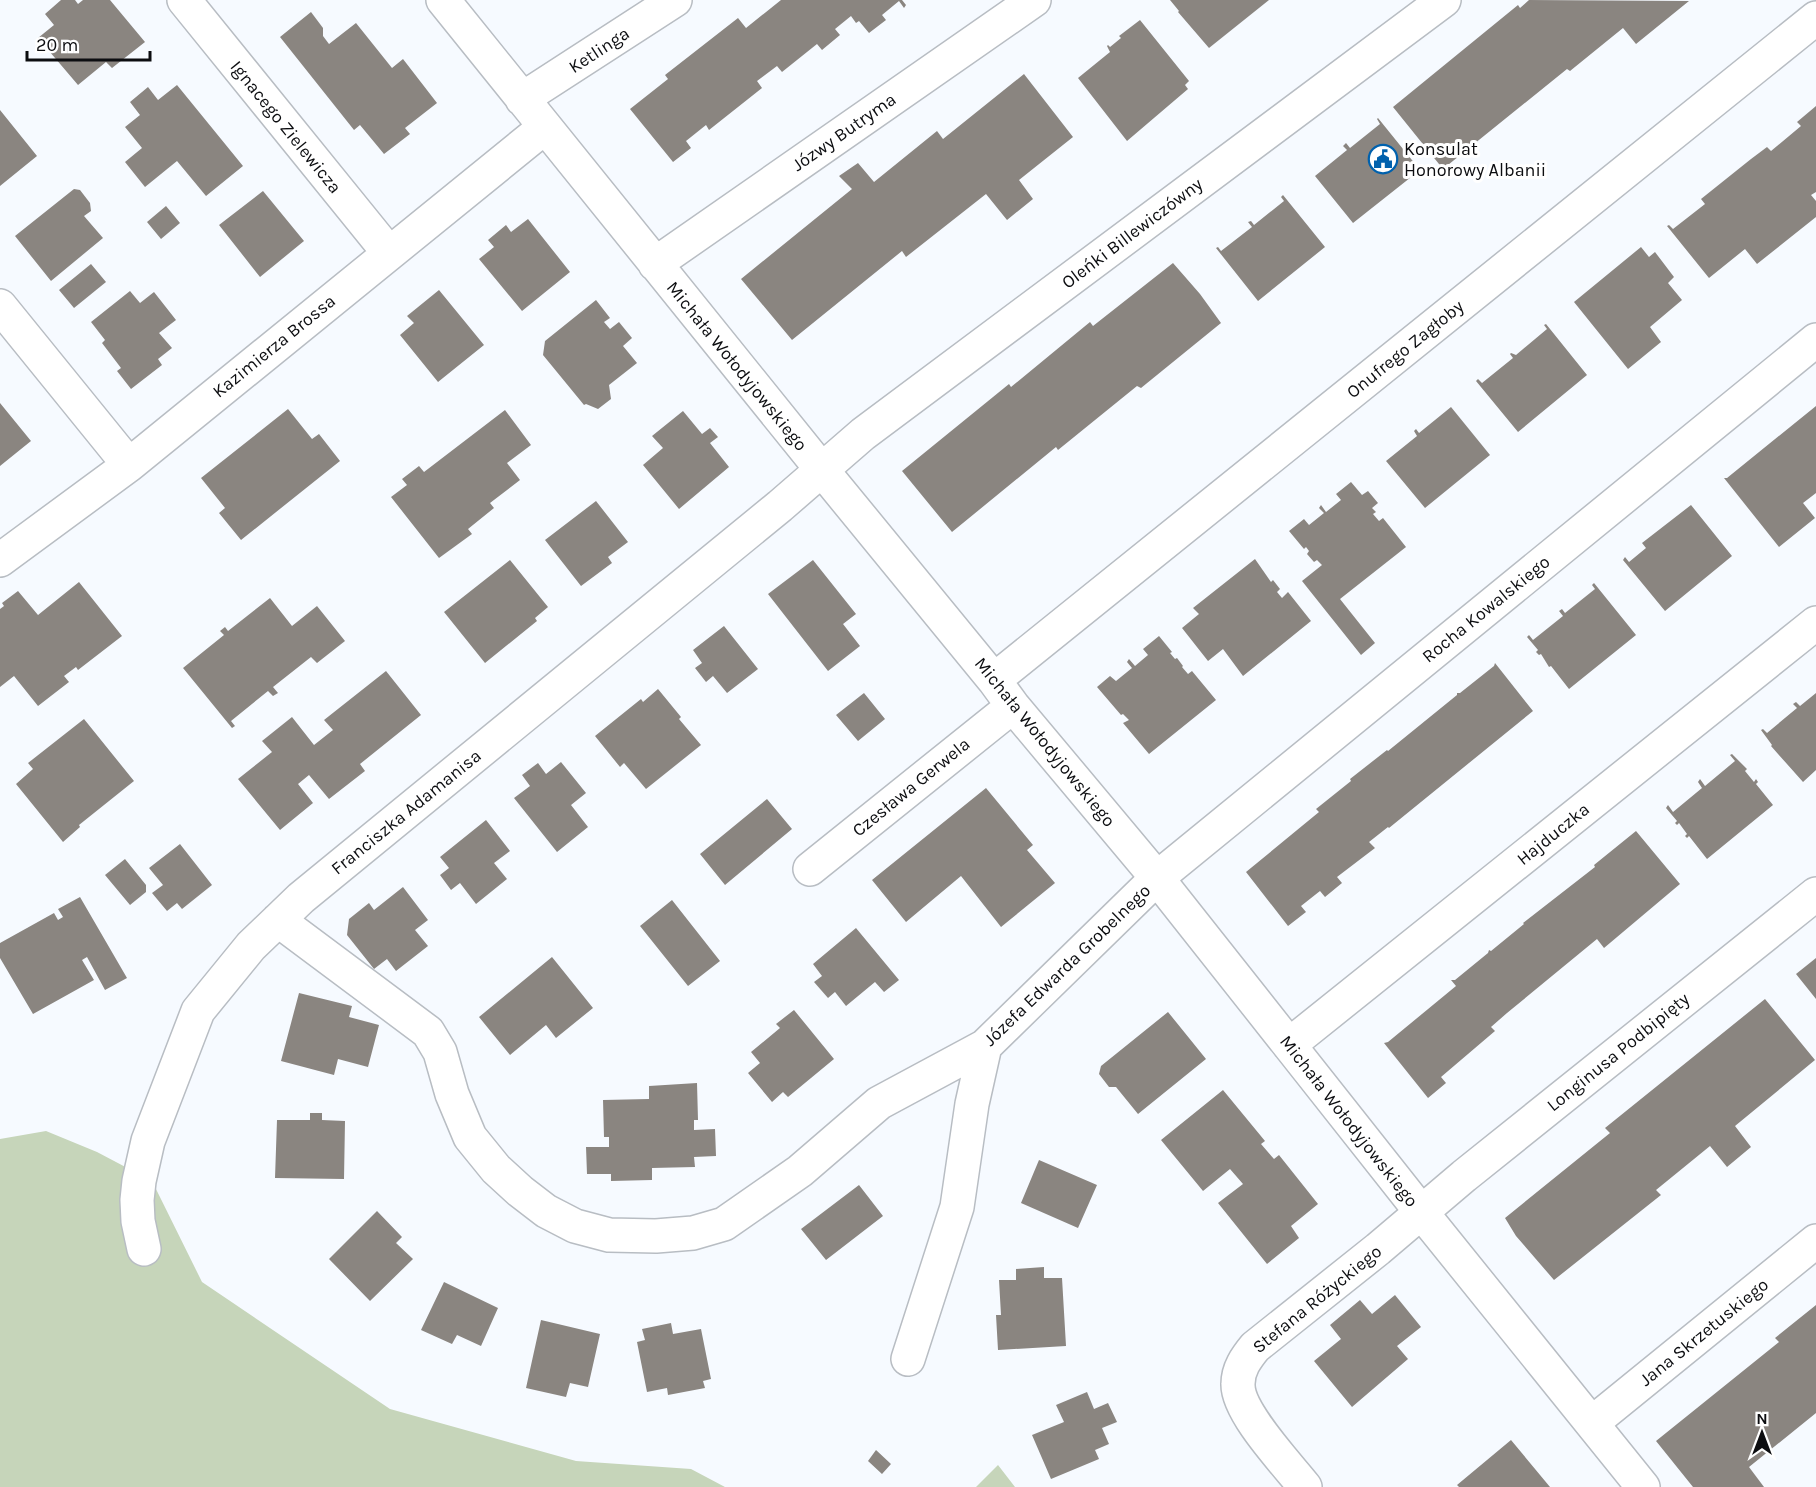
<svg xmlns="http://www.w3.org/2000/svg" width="1816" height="1487" font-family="Karla,sans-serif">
<rect width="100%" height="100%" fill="#f6faff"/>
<!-- green -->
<path fill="#c6d5ba" d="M46,1131l51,21 55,29 50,101 188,127 186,52 115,8 34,18h-725v-348z
M998,1465l17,22h-39z"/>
<!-- building -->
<path fill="#8a8580" d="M61,0h14l3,4 5,-4h27l35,42 -33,26 -6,-6 -28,23 -40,-47 16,-13 -9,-11z
M781,0h121l4,5 -2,3 -5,-7 -17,14 4,5 -17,13 -10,-12 -3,2 -5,-7 -16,13 5,6 -18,15 -5,-6 -35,28 -5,-6 -20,15 5,7 -53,42 -3,-5 -20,16 5,7 -18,14 -43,-53 38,-30 -3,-4 73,-57 8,10z
M1170,0h99l-60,48 -31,-36 1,-1z
M1529,0l160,1 -53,43 -13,-16 -53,43 -3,-2 -124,100 -50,-62 125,-102 2,3z
M311,12l12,16v8l6,8 27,-21 36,45 11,-9 34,44 -32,25 5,6 -26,20 -24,-29 -6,5 -74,-93z
M1140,20l49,61 -4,4 3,4 -61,52 -49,-63 32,-26 -3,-6 1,-1 2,2 11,-9 -2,-2z
M1024,74l49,63 -54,43 14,19 -26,21 -21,-26 -80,63 -4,-6 -110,89 -51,-61 111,-90 -13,-13 19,-13 16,19 63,-51 6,8z
M177,85l66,81 -37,30 -29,-35 -32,26 -20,-25 17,-14 -17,-21 15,-12 -10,-13 18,-15 10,13z
M1816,106v86l-5,3 5,6v16l-59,47 -12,-15 -36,29 -42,-52 2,-1 4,4 32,-25 -4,-5 50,-40 16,-12 4,4 30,-25 -4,-4z
M0,110l37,46 -37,30z
M1378,118l42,52 -67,53 -38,-47 32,-26 -4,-4 3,-3 4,5 30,-24 -3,-5z
M74,189l6,1 10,13 1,8 -7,5 19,22 -52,43 -36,-45z
M263,191l41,50 -44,36 -41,-52z
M1283,195l42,52 -67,54 -42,-53 2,-1 3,4 31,-24 -4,-5 3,-1 3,4 30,-24 -3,-4z
M166,206l14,17 -19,16 -14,-17z
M528,219l42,53 -48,39 -43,-52 15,-12 -6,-7 18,-15 5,7z
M1641,247l8,10 6,-5 19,25 -6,6 14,17 -32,27 11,15 -33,27 -54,-67z
M1173,263l27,31 21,29 -80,65 -4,-2 -79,64 -2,-3 -104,85 -50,-61 107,-87 2,3 79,-65 3,4z
M91,264l15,18 -32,26 -15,-18z
M439,290l45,55 -46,37 -38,-47 14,-12 -7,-7z
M130,291l10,12 14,-11 22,28 -17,13 13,15 -14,11 4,6 -31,24 -14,-18 4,-3 -19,-25 3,-3 -14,-18z
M596,300l14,18 -6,4 6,7 9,-7 13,16 -9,8 14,17 -28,22 2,14 -13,10 -12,-5 -2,1 -41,-50 2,-14z
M1546,324l41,51 -69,57 -42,-51 2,-2 4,4 31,-25 -3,-4 1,-1 5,2 31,-26 -3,-4z
M0,403l31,38 -31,25z
M1816,406v87l-13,10 12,15 -36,29 -55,-69h3z
M1451,407l39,48 -65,53 -39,-47 31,-25 -3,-5 2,-2 3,4z
M288,409l24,30 7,-5 21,27 -99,79 -22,-27 6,-5 -24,-30z
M505,410l26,35 -24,18 13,17 -30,23 4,5 -26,21 4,5 -33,24 -48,-61 16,-12 -5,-6 17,-13 5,6z
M683,411l19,23 8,-6 8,9 -8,6 19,24 -50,42 -36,-44 20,-17 -11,-12z
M1351,482l11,13 6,-4 10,12 -6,5 4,4 -3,2 6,7 4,-3 23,29 -66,52 35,44 -14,12 -59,-74 20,-16 -5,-5 -3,2 -7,-8 2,-3 -3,-4 -2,2 -15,-18 15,-12 5,6 15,-12 -5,-5 2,-3 5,7 15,-12 -5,-6z
M596,501l32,41 -20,15 4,6 -31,23 -36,-46z
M1691,505l41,51 -67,55 -42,-51 2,-3 4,5 17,-14 -4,-5z
M1255,559l16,23 2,-2 7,9 -3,3 5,6 6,-6 23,29 -68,55 -20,-27 -15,12 -26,-33 17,-14 -6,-6z
M510,560l38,47 -13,11 2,3 -52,42 -41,-51z
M813,560l43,54 -13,10 17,22 -32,25 -60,-77z
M79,582l43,54 -44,34 -2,-3 -12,9 5,6 -31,24 -24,-30 -14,11v-78l4,-3 -2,-3 16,-12 20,24z
M1594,583l42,52 -67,54 -18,-23 -2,1 -8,-13 -2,1 -3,-3 2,-2 -11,-13 2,-2 4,5 30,-24 -4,-5 3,-2 3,4 30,-24 -3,-4z
M270,598l22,28 25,-20 28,35 -28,22 -6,-6 -38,30 5,6 -5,3 -5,-5 -37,30 4,5 -3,2 -49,-60 41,-33 -4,-4 5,-4 3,4z
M724,626l34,43 -31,24 -14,-17 -7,6 -11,-14 7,-5 -9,-13z
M1159,636l13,16 -2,1 5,6 2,-1 6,8 -1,1 6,7 4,-3 24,29 -67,54 -26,-31 6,-3 -6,-6 -2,1 -24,-28 13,-11 6,5 16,-13 -5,-6 2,-3 6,7 13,-11 -5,-6z
M1495,663l38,48 -144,117 -1,-1 -19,15 6,6 -38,29 5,6 -17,14 -5,-6 -19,15 5,6 -18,14 -42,-54 73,-60 -3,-3 35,-28 -1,-2 37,-29 1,1 69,-56v-2h3l34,-27z
M386,671l35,44 -61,49 5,7 -36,28 -20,-24 -11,9 15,19 -33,27 -42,-51 34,-27 -10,-11 30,-24 22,28 19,-15 -9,-10z
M658,689l23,28 -2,2 22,26 -55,44 -22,-26 -4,4 -25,-31 46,-37 2,3z
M864,693l21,26 -27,22 -22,-26z
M1816,693v77l-13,12 -32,-36 1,-1 -11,-15 2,-1 4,4 30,-25 -4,-4 3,-2 4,4z
M84,719l50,62 -55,44 1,2 -17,15 -47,-58 17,-15 -5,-6z
M1732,754l15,15 -2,2 9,11 2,-3 2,3 -2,2 17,21 -66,54 -18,-23 -2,2 -2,-2 2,-2 -8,-11 -2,2 -2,-2 2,-2 -11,-13 2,-3 5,7 29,-24 -4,-6 2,-3 5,7 30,-25 -5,-6z
M561,762l25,31 -15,12 17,22 -31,25 -43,-54 16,-12 -8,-11 16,-12 8,11z
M986,788l47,57 -6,5 28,33 -54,44 -40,-51 -55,46 -34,-42z
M767,799l25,30 -67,56 -25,-31z
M486,820l24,31 -16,12 13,16 -31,25 -16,-21 -9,7 -11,-15 9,-7 -9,-11z
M1636,831l44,53 -76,64 -7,-9 -90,74 -16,14 4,4 -54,46 5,6 -18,15 -44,-55 4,-1 68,-56 -5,-6h4l33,-27 1,-3 2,1 33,-27 -1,-1 72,-56 -1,-2z
M180,844l32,41 -30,24 -5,-6 -10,8 -15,-18 11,-8 -14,-17z
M125,859l21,26v7l-16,13 -25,-30z
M403,887l25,33 -13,10 13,16 -32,25 -9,-12 -13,10 -27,-34 2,-16 20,-16 5,7z
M80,897l47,81 -22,12 -18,-33 -5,3 12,20 -61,34 -33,-56v-15l54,-30 4,7 5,-3 -5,-8z
M672,900l48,61 -32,25 -48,-60z
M856,928l43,52 -15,12 -9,-10 -29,24 -11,-14 -7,6 -14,-16 8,-6 -9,-12z
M552,957l41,51 -37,30 -10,-13 -36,30 -31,-38z
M1816,958v41l-20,-25z
M299,993l53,13 -3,11 30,8 -11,42 -30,-8 -4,16 -53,-14z
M1765,999l50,61 -80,66 16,21 -24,20 -17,-21 -54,44 5,5 -107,85 -38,-44 -11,-18 105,-85 -5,-5z
M794,1010l40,49 -46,38 -5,-5 -11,10 -24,-29 12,-10 -9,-11 29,-24 -4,-4z
M1168,1012l38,47 -68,55 -22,-27h-7l-10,-13 2,-8z
M697,1083l1,37h-4v10l21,-1 1,27 -22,1 1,10 -43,1v12l-41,1v-7h-24l-1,-27h23v-10h-5l-1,-37 46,-1v-13z
M1223,1090l42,51 -4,3 13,15 5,-4 39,49 -27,22 8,12 -32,26 -49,-61 25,-19 -13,-15 -27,22 -42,-51z
M310,1113h12v7l23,1 -1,58 -69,-1 2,-58h33z
M1039,1160l58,25 -19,43 -57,-25z
M859,1185l24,31 -57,44 -25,-31z
M377,1211l25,26 -6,6 17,16 -43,42 -41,-42z
M1044,1267v11h18l4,68 -68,4 -2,-35h5l-2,-35h17v-11z
M444,1282l54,26 -17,38 -24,-11 -5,9 -31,-14z
M1395,1295l26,32 -24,19 11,13 -56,48 -38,-46 27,-22 -11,-14 30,-25 12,14z
M1816,1305v108l-67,54 15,20h-71l-37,-46 123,-99 -4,-4z
M541,1320l59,14 -12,53 -18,-4 -4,14 -40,-9z
M671,1323l2,11 28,-5 10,50 -8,2 2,7 -37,7 -1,-7 -20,4 -10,-50 8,-2 -3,-11z
M1087,1392l7,17 14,-6 9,19 -15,6 7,16 -14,6 4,9 -48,20 -19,-44 32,-13 -8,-17z
M1511,1440l39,47h-91l-2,-2z
M876,1450l15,14 -9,10 -14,-13z"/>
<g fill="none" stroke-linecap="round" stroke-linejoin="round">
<!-- minor casing -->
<g stroke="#b8bdc3" stroke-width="36">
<path id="minor" d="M184,0l205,253
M443,0l379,470 172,210 19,26 144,172 265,335 221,274
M522,99l153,-99
M655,264l379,-264
M0,306l129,159
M0,560l129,-95 416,-338
M994,680l822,-662
M810,869l203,-163
M278,920l150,112 12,20 12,42 18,43 26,32 24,22 26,20 29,15 34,9 47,1 37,-3 31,-9 76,-53 79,-68 106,-57 172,-168 659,-538
M1289,1045l527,-422
M144,1249l-6,-28 -1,-21 2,-19 9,-40 50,-130 53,-65 50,-48 479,-392 83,-72 581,-434
M908,1359l49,-152 15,-103 13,-58
M1592,1423l224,-182
M1305,1487c-18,-23 -68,-75 -67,-103 0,-15 8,-26 17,-37l123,-98 86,-73 352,-282"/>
</g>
<!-- minor -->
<use href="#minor" stroke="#fff" stroke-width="33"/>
</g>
<!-- icons -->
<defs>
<g id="civic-ring" transform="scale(1.5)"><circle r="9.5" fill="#fff" stroke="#0061ad" stroke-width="1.5"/><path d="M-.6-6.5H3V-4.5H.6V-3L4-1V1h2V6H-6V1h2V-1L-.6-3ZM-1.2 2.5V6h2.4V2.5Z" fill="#0061ad"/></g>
</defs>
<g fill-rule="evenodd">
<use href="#civic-ring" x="1383" y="159"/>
</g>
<g text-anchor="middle" stroke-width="6" stroke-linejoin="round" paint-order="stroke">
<!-- street labels -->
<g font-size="18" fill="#0c0d10" stroke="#fff">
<text transform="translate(599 50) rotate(-33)" y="6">Ketlinga</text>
<text transform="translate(286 127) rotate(51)" y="6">Ignacego Zielewicza</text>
<text transform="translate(844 132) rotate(-35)" y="6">Józwy Butryma</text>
<text transform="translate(1132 233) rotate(-37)" y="6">Oleńki Billewiczówny</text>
<text transform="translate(274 346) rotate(-39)" y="6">Kazimierza Brossa</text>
<text transform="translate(1405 349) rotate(-39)" y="6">Onufrego Zagłoby</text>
<text transform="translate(737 366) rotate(51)" y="6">Michała Wołodyjowskiego</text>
<text transform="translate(1486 609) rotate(-39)" y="6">Rocha Kowalskiego</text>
<text transform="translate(1045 742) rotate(51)" y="6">Michała Wołodyjowskiego</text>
<text transform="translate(911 787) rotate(-39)" y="6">Czesława Gerwela</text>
<text transform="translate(406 812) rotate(-39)" y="6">Franciszka Adamanisa</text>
<text transform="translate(1553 834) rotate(-39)" y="6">Hajduczka</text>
<text transform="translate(1067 965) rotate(-44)" y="6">Józefa Edwarda Grobelnego</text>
<text transform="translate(1618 1052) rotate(-39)" y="6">Longinusa Podbipięty</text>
<text transform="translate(1349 1121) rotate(52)" y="6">Michała Wołodyjowskiego</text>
<text transform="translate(1317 1299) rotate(-39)" y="6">Stefana Różyckiego</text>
<text transform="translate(1704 1332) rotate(-39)" y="6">Jana Skrzetuskiego</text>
</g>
<!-- poi labels -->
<g font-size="18" fill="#0c0d10" stroke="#fff" text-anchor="start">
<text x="1404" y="155">Konsulat<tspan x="1404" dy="21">Honorowy Albanii</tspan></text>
</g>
</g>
<!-- north arrow -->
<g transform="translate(1762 1433)" stroke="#ffffff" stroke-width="4.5" paint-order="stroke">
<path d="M0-4.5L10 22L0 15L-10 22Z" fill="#0c0d10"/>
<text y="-9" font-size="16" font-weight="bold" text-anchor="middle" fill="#0c0d10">N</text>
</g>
<!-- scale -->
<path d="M27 51v9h123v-9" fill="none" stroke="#0c0d10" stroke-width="3"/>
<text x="36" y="51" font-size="18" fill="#0c0d10" stroke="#ffffff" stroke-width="4.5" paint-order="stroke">20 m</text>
</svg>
